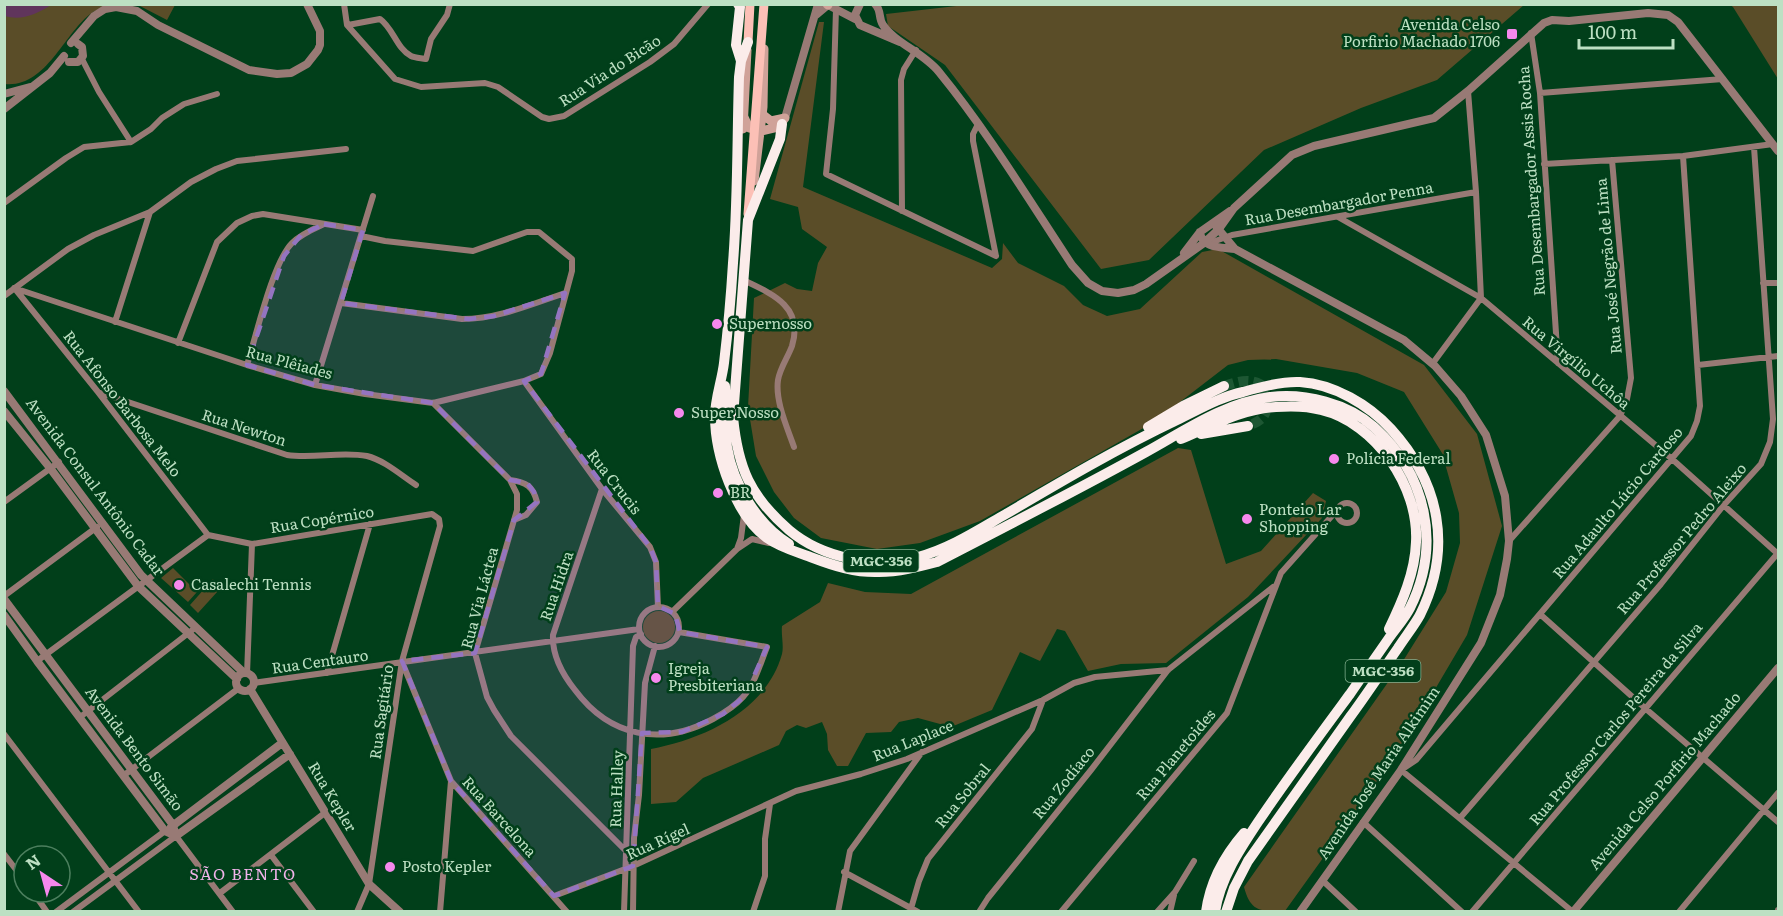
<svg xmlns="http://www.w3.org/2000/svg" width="1783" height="916" viewBox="0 0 1783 916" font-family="Literata,serif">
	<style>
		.green { fill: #5a4d28 }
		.water { fill: #60355c }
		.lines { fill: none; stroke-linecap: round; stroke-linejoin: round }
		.motorway-tunnel { stroke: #1d5733; stroke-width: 10; stroke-dasharray: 10 5; stroke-linecap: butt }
		.minor { stroke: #987a75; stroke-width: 6 }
		.tertiary { stroke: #987a75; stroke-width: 8 }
		.secondary { stroke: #d0a299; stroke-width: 9 }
		.primary { stroke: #fcc0b6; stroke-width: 9 }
		.motorway { stroke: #fbecea; stroke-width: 10 }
		.marked { fill: #9574c1; fill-opacity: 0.2; stroke: #9574c1; stroke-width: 4.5; stroke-dasharray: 12 8; stroke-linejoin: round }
		.poi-dot { fill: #f688ed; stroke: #013f1a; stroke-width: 2 }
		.labels { text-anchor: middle; stroke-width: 5; stroke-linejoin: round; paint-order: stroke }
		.shield { fill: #013f1a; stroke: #85b090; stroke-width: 1.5 }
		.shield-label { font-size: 14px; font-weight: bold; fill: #bde0c3 }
		.poi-label { font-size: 15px; fill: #bde0c3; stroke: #013f1a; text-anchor: start }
		.street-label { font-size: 15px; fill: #bde0c3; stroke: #013f1a }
		.neighbourhood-label { font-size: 16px; letter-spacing: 1.5px; fill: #f1b3ea; stroke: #013f1a }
	</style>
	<rect width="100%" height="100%" fill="#013f1a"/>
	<path class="green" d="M974 4 1524 5 1437 80 1361 108 1264 150 1149 260 1101 269 945 65 888 26 886 14Z
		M4 5H110C103 7 95 10 89 15 63 36 45 88 5 84Z
		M138 5H175L167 20Z
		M1730 5H1778V79L1733 7Z
		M819 22H824L803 187 992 268 1002 259 1003 243 1018 263 1064 286 1083 305 1107 316 1140 309 1202 252 1218 249 1424 365 1477 434 1502 526 1467 635 1394 759 1285 911C1261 911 1251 913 1244 887L1403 661 1446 592 1460 543 1459 513 1442 453 1404 392 1357 373 1276 359 1248 360 1228 365 1154 422 980 521 920 543 877 549 821 538 794 518 774 492 756 456 748 407 754 298 785 283 797 289 812 291 818 263 827 247 802 229 798 207 770 199Z
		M1178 448 1191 450 1226 564 1261 551 1313 493 1326 501 1322 518 1248 597 1166 663 1121 664 1088 671 1065 631 1057 629 1040 661 1020 652 992 710 951 727 918 718 899 722 891 732 866 733 848 766H837L828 750 827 734 822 722 806 728 797 725 786 731 779 745 703 778 676 802 651 804V749C704 739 766 711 782 654 784 646 781 635 782 626L820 602 828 583 865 592 911 594Z
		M173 568 197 592 188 602 161 578Z
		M213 579 218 591 198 613 190 605Z
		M643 627a16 16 0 1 1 32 0a16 16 0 1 1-32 0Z"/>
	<path class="water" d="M4 5 5 4 51 5C37 14 21 21 5 16Z"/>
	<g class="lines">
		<path class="motorway-tunnel" d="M1224 386C1237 382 1247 378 1260 384 1268 404 1273 417 1248 426"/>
		<path class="minor" d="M344 4 347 25 395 79 421 87 485 83 498 87 542 117 549 119 564 116 650 62 674 44 708 4
			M836 9 833 109 826 174 996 256
			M348 25 380 19C393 28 397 49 411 56 415 58 422 58 426 59L431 39 447 15 450 4
			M1531 33 1540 93 1558 363
			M82 59 99 92 131 142
			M1540 93 1723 79
			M978 124 973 134V141L996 256
			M1544 164 1683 156 1773 144
			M4 203 66 158 84 147 131 142 151 129 162 118 184 104 217 94
			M902 211 901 80 904 69 916 50
			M1338 217 1481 298 1672 459 1778 554
			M1207 244 1232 235 1476 192
			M743 280C773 294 804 307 792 346 788 357 780 368 778 380 775 401 787 427 794 447
			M1763 283H1778
			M14 288 247 365 315 385 365 394 433 403 524 381 541 374 550 353 572 271V259L539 232H527L473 251 385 241 361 236
			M16 290 98 392 208 535
			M4 296 68 249 94 235 150 212 191 182 216 169 237 161 346 149
			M341 303 462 319C498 319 532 304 565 293
			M115 322 150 212
			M178 343 217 242 237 223 252 216 263 214 363 230
			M1433 363 1481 298 1476 192 1468 91
			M247 365C256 336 273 262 292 243 301 234 313 229 324 224
			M1698 365 1778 356
			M524 381 602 489 650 547 656 562 658 607
			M315 385 373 196
			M98 392 287 455C314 459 340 451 367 456 384 460 402 476 416 485
			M433 403 510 480 517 494V510L475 653 487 697 494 710 511 736 626 851
			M510 480C526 482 533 486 537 502L526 515 514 520
			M602 489 553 635C552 655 563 675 575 690 610 737 661 747 713 719 724 713 735 706 743 697 755 684 760 664 767 647L679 632
			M4 502 59 462
			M1337 513a10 10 0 1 1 20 0a10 10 0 1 1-20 0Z
			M208 535 252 544 432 514 439 519 440 526 402 661 369 884 357 912
			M1509 541 1620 416 1627 399 1631 378 1612 160
			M737 549 741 538 744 515
			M4 596 97 527
			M639 627a20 20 0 1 1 40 0a20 20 0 1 1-40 0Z
			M672 612 737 549 752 539 769 543
			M1541 615 1646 709 1778 822
			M37 661 208 535
			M402 662 451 781 567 912
			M327 673 370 524
			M247 674 252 544
			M253 683 639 629
			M79 718 195 628
			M4 734 139 912
			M123 776 239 688
			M1460 818 1661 584 1723 506 1761 464 1770 442 1773 419 1754 147
			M1363 822 1462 912
			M4 854 24 880
			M271 855 314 912
			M844 872 918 912
			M1322 880 1356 912
			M33 892 47 912
			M220 893 326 812
			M554 896 633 866 796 791 861 774 907 759 1043 700 1074 683 1095 677 1168 670
			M56 912 165 831
			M73 912 176 836 233 912
			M440 912 451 781
			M624 912 633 646 636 637 641 634
			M633 912 634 838 639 795 645 683 655 646
			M753 912 765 876V839L770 804
			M838 912 850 851 922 752
			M910 912 919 881 928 859 1032 729 1043 700
			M979 912 988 898 1091 770 1168 670 1273 587
			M1061 912 1227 713 1281 573 1338 509
			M1157 912 1175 892 1194 861
			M1170 912 1174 895
			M1472 912 1778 553
			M1573 912 1401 770 1416 760 1691 436 1697 421 1700 406 1683 156
			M1679 912 1778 793
			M1778 912V910"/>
		<path class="tertiary" d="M860 4 855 15 860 25 900 42
			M875 4C882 11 878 18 883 25 895 43 924 53 939 72 988 132 1029 200 1072 265L1088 283 1102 291 1118 293 1134 290 1146 284 1204 243 1219 229 1234 208 1292 155 1314 146 1434 118 1468 91 1544 23 1552 20 1569 21 1648 13 1668 15 1678 22 1778 151
			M816 15 828 5 855 19
			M71 43 94 16 105 9 116 7 137 11 158 25 249 70 277 74 291 73 307 64 318 50 320 45V31L307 4
			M69 62H78L83 56 82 47 78 44
			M4 94 30 87
			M4 109 50 73 64 56
			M785 118 818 4
			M1215 225 1235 249
			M1200 232C1202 249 1222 247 1235 249L1385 330 1404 340 1435 366 1461 396 1486 435 1505 496 1509 541 1507 559 1500 595 1481 643 1401 770 1300 912
			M1184 253 1200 232 1230 211
			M4 391 141 575 244 673
			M4 411 50 468 138 586 237 679
			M4 599 173 825 176 836
			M4 615 37 661 165 831 176 836
			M236 682a9 9 0 1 1 18 0a9 9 0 1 1-18 0Z
			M250 689 369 884 400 912
			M171 827 282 743
			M176 836 290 754
			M1573 912 1778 668"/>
		<path class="secondary" d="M827 4 828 5
			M762 114 771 121 785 118
			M744 117 749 128 761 131 778 127 785 118
			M743 129 747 50
			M754 181 763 107 764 49"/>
		<path class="primary" d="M748 42 750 4
			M748 214 764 4"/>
		<path class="motorway" d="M738 4 740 7 736 45 741 61
			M748 42 741 61 739 77C737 139 738 201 733 263 731 296 728 330 724 363 722 380 715 399 715 416 715 455 735 515 767 538 781 548 797 552 813 558 834 566 856 573 879 572 899 572 918 567 937 562 1007 526 1077 490 1146 452 1186 430 1224 403 1270 397 1306 393 1347 403 1374 427 1426 474 1442 544 1410 608 1405 618 1396 628 1389 638 1376 657 1363 675 1350 694 1319 736 1287 779 1258 822 1240 849 1220 879 1215 912
			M782 124 780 139 748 220 733 417C738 468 750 496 789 530 822 558 876 569 918 557 949 549 978 530 1006 514 1062 481 1118 448 1177 420 1198 410 1220 397 1243 392 1260 387 1282 381 1300 382 1334 384 1369 405 1391 429 1440 483 1453 548 1420 615 1414 626 1405 637 1398 648 1382 671 1367 694 1350 717 1316 765 1282 813 1248 861L1234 888 1226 912
			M725 386C725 406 724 427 727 447 733 484 757 524 789 544
			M1148 427 1183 406 1224 386
			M1201 434 1248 426
			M1181 439C1212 426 1241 409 1276 407 1290 406 1307 406 1321 410 1376 423 1419 487 1416 542 1415 573 1402 602 1389 629
			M1206 912C1210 881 1224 856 1244 833"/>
	</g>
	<path class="marked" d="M324 224 363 230 341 303 469 319 494 316 565 293 541 374 524 381 650 547 656 562 658 606 675 614 680 632 767 647 745 696 723 714 682 732 642 733 633 866 554 896 451 781 402 661 475 653 514 520 537 502 534 492 527 483 510 480 433 403 315 385 247 365 284 256 301 235Z"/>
	<g class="poi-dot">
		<rect x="1506" y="28" width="12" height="12" rx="3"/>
		<circle cx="717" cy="324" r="6"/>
		<circle cx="679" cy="413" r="6"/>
		<circle cx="1334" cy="459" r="6"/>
		<circle cx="718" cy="493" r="6"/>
		<circle cx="1247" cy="519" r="6"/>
		<circle cx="179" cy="585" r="6"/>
		<circle cx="656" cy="678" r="6"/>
		<circle cx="390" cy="867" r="6"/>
	</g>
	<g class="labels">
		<g class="shield">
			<rect x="843.5" y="550" width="75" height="22" rx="4.5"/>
			<rect x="1345.5" y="660" width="75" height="22" rx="4.5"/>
		</g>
		<g class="shield-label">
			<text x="881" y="566">MGC-356</text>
			<text x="1383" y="676">MGC-356</text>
		</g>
		<g class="poi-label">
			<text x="1500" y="30" text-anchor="end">Avenida Celso<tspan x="1500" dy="17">Porfirio Machado 1706</tspan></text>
			<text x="729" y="329">Supernosso</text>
			<text x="691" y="418">Super Nosso</text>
			<text x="1346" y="464">Polícia Federal</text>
			<text x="730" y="498">BR</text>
			<text x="1259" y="515">Ponteio Lar<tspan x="1259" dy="17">Shopping</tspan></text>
			<text x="191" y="590">Casalechi Tennis</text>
			<text x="668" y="674">Igreja<tspan x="668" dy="17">Presbiteriana</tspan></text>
			<text x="402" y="872">Posto Kepler</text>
		</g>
		<g class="street-label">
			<text transform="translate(610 71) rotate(-33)" y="5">Rua Via do Bicão</text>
			<text transform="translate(1532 181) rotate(-94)" y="5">Rua Desembargador Assis Rocha</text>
			<text transform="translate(1339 204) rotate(-10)" y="5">Rua Desembargador Penna</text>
			<text transform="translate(1609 266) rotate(-95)" y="5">Rua José Negrão de Lima</text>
			<text transform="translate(289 363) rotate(15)" y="5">Rua Plêiades</text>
			<text transform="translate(1576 363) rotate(40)" y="5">Rua Virgílio Uchôa</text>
			<text transform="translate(122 404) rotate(52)" y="5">Rua Afonso Barbosa Melo</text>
			<text transform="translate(244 428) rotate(18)" y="5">Rua Newton</text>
			<text transform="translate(614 482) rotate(52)" y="5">Rua Crucis</text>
			<text transform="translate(95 487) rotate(53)" y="5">Avenida Consul Antônio Cadar</text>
			<text transform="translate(1618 503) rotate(-50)" y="5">Rua Adaulto Lúcio Cardoso</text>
			<text transform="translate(322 520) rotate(-9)" y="5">Rua Copérnico</text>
			<text transform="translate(1682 539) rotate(-50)" y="5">Rua Professor Pedro Aleixo</text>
			<text transform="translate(557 586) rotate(-71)" y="5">Rua Hidra</text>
			<text transform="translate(480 598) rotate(-75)" y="5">Rua Via Láctea</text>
			<text transform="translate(320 662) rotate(-8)" y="5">Rua Centauro</text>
			<text transform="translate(382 712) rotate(-82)" y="5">Rua Sagitário</text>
			<text transform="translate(1616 724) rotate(-50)" y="5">Rua Professor Carlos Pereira da Silva</text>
			<text transform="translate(913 741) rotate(-22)" y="5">Rua Laplace</text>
			<text transform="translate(134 749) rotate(53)" y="5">Avenida Bento Simão</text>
			<text transform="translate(1176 755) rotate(-50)" y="5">Rua Planetoides</text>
			<text transform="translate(1379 773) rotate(-56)" y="5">Avenida José Maria Alkimim</text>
			<text transform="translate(1665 781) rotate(-50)" y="5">Avenida Celso Porfirio Machado</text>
			<text transform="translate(1064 783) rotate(-51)" y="5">Rua Zodíaco</text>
			<text transform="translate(617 789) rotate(-88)" y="5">Rua Halley</text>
			<text transform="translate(963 796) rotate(-51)" y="5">Rua Sobral</text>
			<text transform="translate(332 797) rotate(59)" y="5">Rua Kepler</text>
			<text transform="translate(499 817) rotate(48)" y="5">Rua Barcelona</text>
			<text transform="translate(658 842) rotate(-24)" y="5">Rua Rígel</text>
		</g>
		<g class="neighbourhood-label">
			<text x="243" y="880">SÃO BENTO</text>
		</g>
	</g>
	<rect width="1783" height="916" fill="none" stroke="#bde0c3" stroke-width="12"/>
	<g transform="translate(42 874) rotate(324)"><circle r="28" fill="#013f1a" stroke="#4c7f5e" stroke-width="1.5"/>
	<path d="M0-4.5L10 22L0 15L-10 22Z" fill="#f688ed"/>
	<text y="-9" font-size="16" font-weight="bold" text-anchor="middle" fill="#bde0c3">N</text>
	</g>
	<path d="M1579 39v9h94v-9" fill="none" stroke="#bde0c3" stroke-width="3"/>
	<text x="1588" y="39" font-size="18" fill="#bde0c3" stroke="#013f1a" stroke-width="4.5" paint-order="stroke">100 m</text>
</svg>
